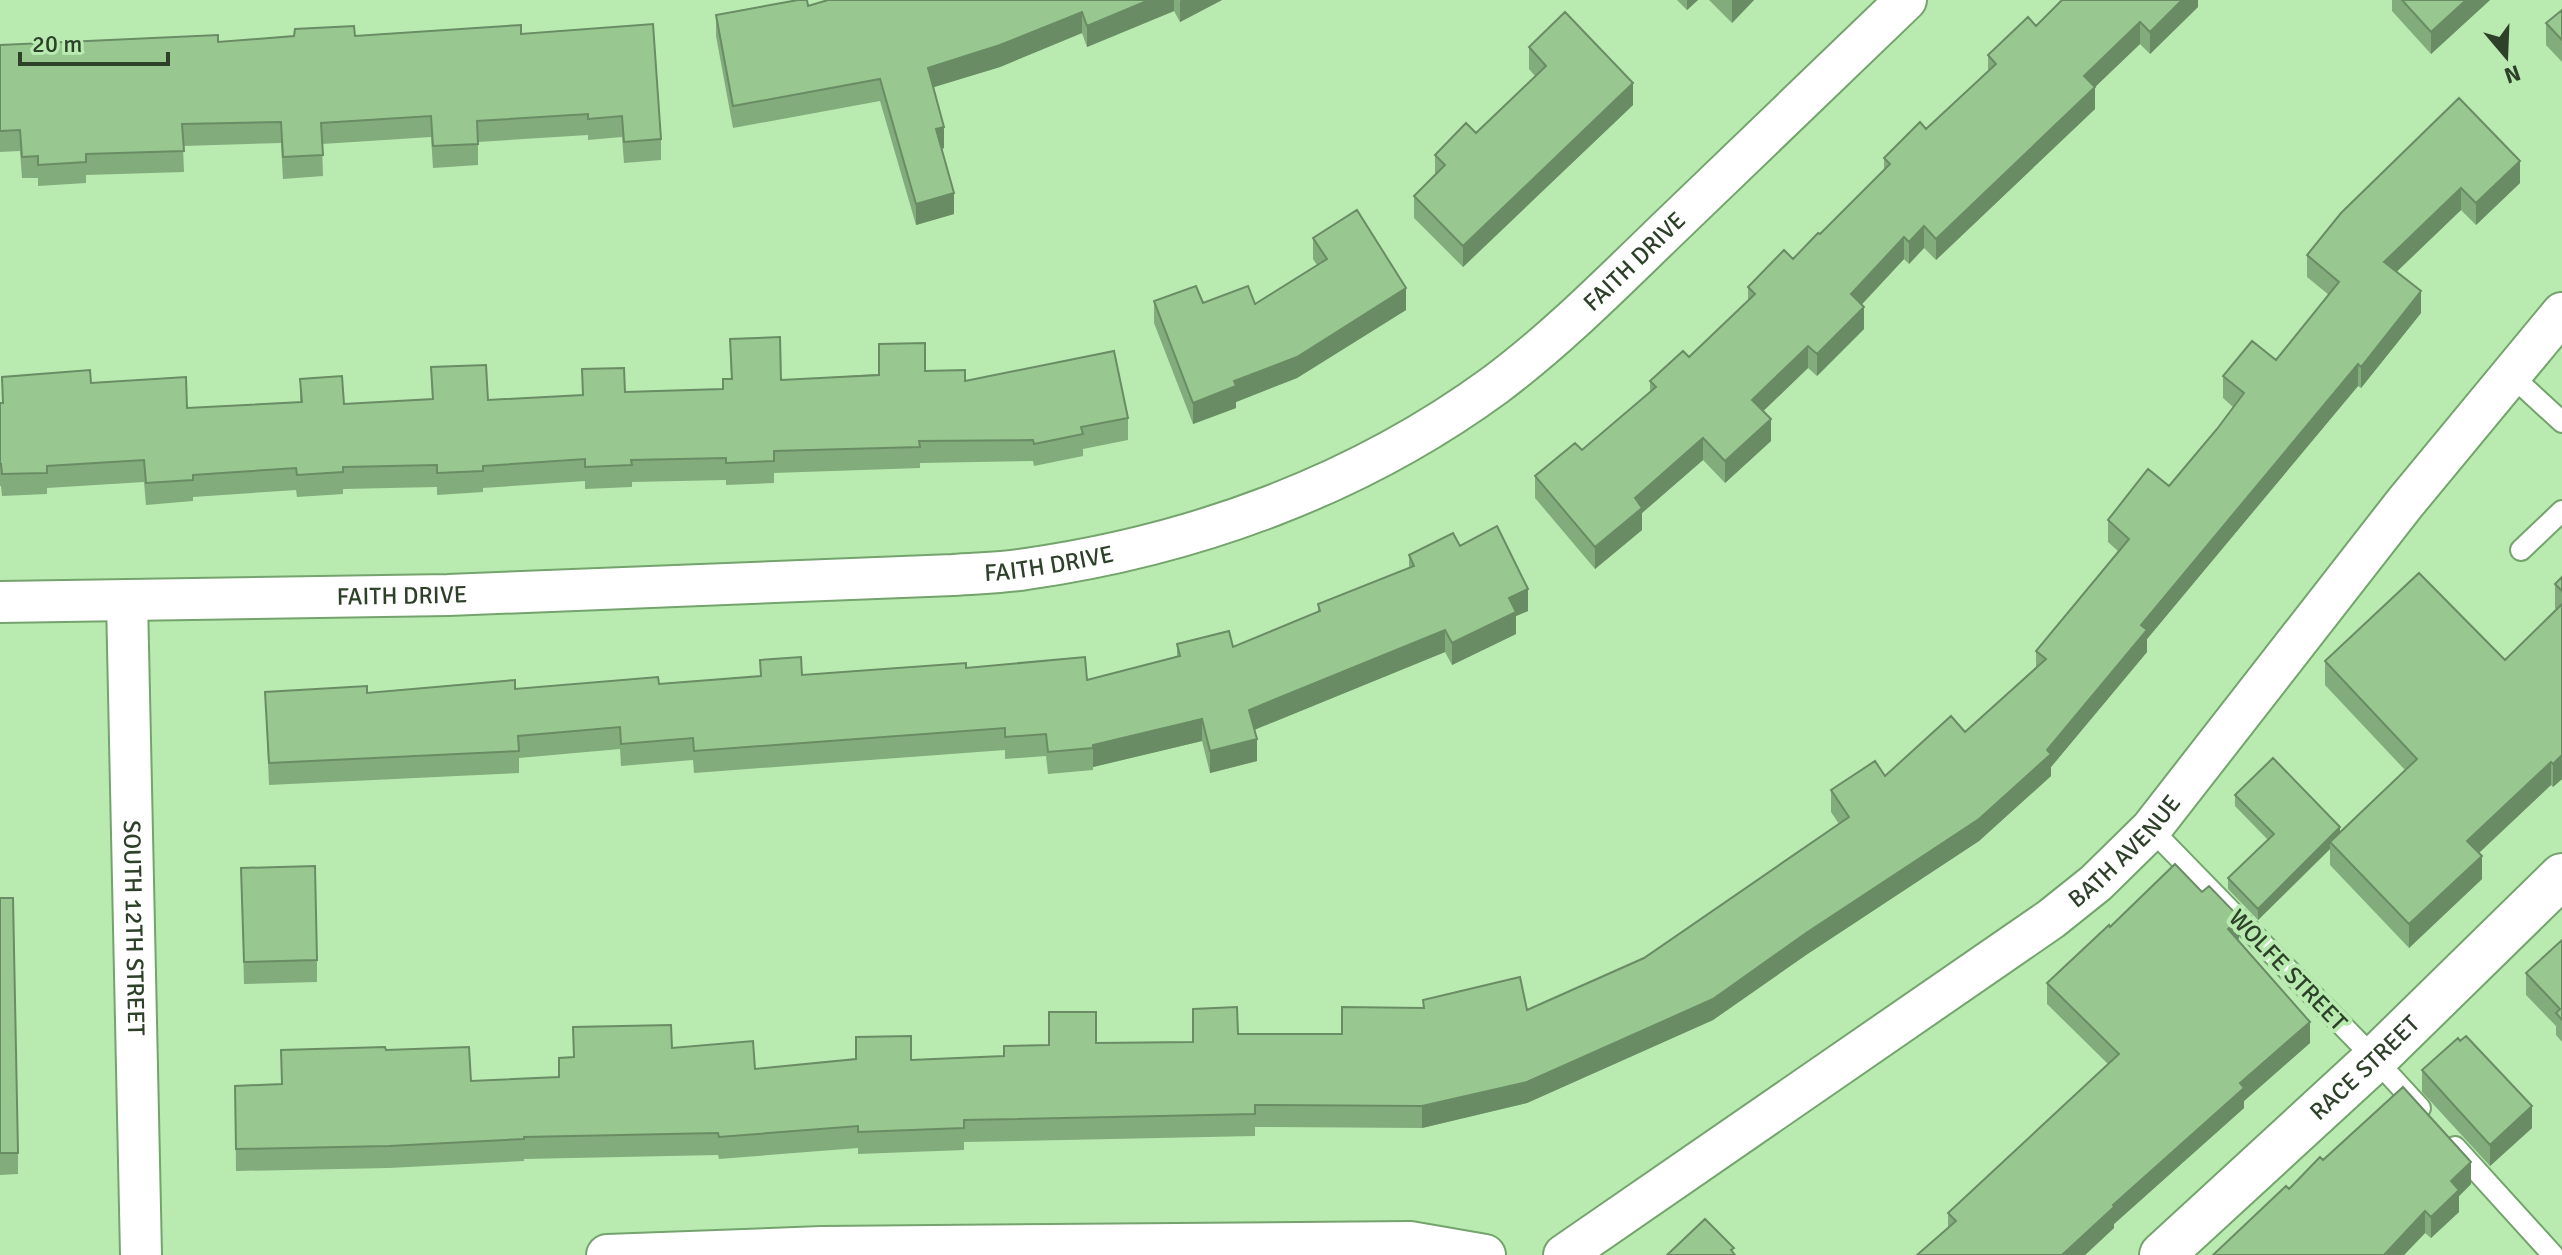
<svg xmlns="http://www.w3.org/2000/svg" width="2562" height="1255" viewBox="0 0 2562 1255" font-family="Signika,sans-serif">
	<style>
		.lines { fill: none; stroke-linecap: round; stroke-linejoin: round }
		.lane-casing { stroke: #74a36d; stroke-width: 24 }
		.street-casing { stroke: #74a36d; stroke-width: 44 }
		.secondary-casing { stroke: #74a36d; stroke-width: 48 }
		.lane { stroke: #fff; stroke-width: 20 }
		.street { stroke: #fff; stroke-width: 40 }
		.secondary { stroke: #fff; stroke-width: 44 }
		.wall { fill: #83ac7c }
		.shaded-wall { fill: #6a8c65 }
		.building { fill: #98c890; stroke: #6a8c65; stroke-width: 2 }
		.labels { text-anchor: middle; stroke-width: 8; stroke-linejoin: round; paint-order: stroke }
		.street-label { font-size: 24px; fill: #2d4129; stroke: #b9ebb1 }
	</style>
	<rect width="100%" height="100%" fill="#b9ebb1"/>
	<g class="lines">
		<defs>
			<path id="lane" d="M2511 375 2562 422
				M2521 550 2562 511
				M2151 829 2375 1059 2420 1108
				M2455 1147 2553 1255"/>
			<g id="street">
				<path id="s1" d="M127 600 141 1255"/>
				<path id="s2" d="M0 602 448 595 953 575C977 573 1002 573 1026 569 1194 545 1357 486 1495 385 1558 338 1614 281 1670 227 1749 151 1828 76 1906 0"/>
				<path d="M607 1255 822 1247 1410 1242 1485 1255"/>
				<path id="s3" d="M1564 1255 2051 919 2096 883 2151 829 2405 503 2562 313"/>
			</g>
			<g id="secondary">
				<path id="s4" d="M2162 1255 2375 1059 2562 876"/>
			</g>
		</defs>
		<use href="#lane" class="lane-casing"/>
		<use href="#street" class="street-casing"/>
		<use href="#secondary" class="secondary-casing"/>
		<use href="#lane" class="lane"/>
		<use href="#street" class="street"/>
		<use href="#secondary" class="secondary"/>
	</g>
	<path class="wall" d="M828 0H1222L1180 22 1174 11 1087 47 1082 33 1000 67 933 87 944 148 942 149 954 214 916 225 880 101 733 128 716 36V15L808 6Z
		M1677 0H1698L1687 10Z
		M1709 0H1754L1732 23Z
		M2198 0V7L2150 54 2140 44 2095 87V109L1936 260 1924 248 1909 264 1904 259 1862 304 1864 329 1817 376 1808 368 1763 411 1771 441 1725 483 1703 460 1642 513V530L1595 569 1535 498V476L1582 450 1650 392V381L1689 357 1748 302V287L1793 259 1820 234 1884 170V158L1926 129 1988 72V55L2036 26Z
		M2392 0H2490L2431 54 2392 11Z
		M2562 10V62L2546 45V23Z
		M521 34 661 139V160L624 163 622 137 588 140V135L478 142V165L433 168 431 137 322 144 323 176 283 179 281 143 183 146 184 172 86 175V183L38 186V178H22L20 151 0 152V45L218 42 355 36Z
		M1529 47 1633 105 1463 267 1414 218V196L1435 175V155L1476 133 1535 76 1529 69Z
		M2459 98 2520 183 2476 225 2461 210 2396 272 2421 313 2361 388 2358 386 2147 639V652L2051 767V776L1979 841 1806 955 1713 1020 1527 1103 1422 1128 1255 1127V1136L964 1142V1150L858 1154V1148L719 1159 718 1155 524 1159V1161L389 1168 236 1171 235 1086 281 1084 386 1050 471 1081 559 1077 672 1048 755 1069 856 1059V1037L911 1060 1004 1056 1049 1045 1096 1043 1193 1042 1238 1034H1342L1423 1008V1000L1527 1010 1644 958 1839 824 1831 812V790L1885 776 1965 732 2036 667V651L2119 552 2108 542V520L2169 486 2217 429 2233 407 2223 398V376L2276 360 2329 295 2307 277V255Z
		M1313 238 1406 310 1297 378 1236 402V408L1193 424 1154 323V301L1255 304 1317 265 1313 259Z
		M730 339 781 380 925 371 1128 418V440L1083 449V456L1034 466 1033 461 920 463V468L774 473V483L726 485V480L632 482V487L585 489V481L483 488V492L437 495V487L343 489V494L297 497 296 490 193 497V501L146 505 144 482 47 488V494L2 496 1 486H0V403H2V377L91 383 187 408 300 402V379L344 404 432 400 431 367 488 400 582 395V369L625 392 723 389 731 379Z
		M1460 546 1528 611 1516 616V634L1452 665 1445 652 1254 730 1257 761 1210 773 1202 741 1093 767V770L1048 774 1046 756 1005 759V750L694 773 693 760 621 766 620 749 519 758V773L269 785 265 692 367 693 659 684 760 676V660L802 675 966 668 1087 680 1177 656V644L1233 647 1318 612V604L1409 568V555Z
		M2562 577V779L2553 787 2551 785 2479 853 2482 879 2409 948 2330 865V849L2258 920 2228 889V878L2268 840 2235 806V795L2340 831 2405 770 2325 685V661L2505 660 2557 610 2555 608V584Z
		M241 868 317 960V982L244 984Z
		M0 898 18 1153V1174L0 1175Z
		M2110 927 2239 938 2238 940 2310 1043 2244 1101V1108L2114 1224V1228L2085 1255H1917L1948 1228V1213L2108 1064 2047 1004V983Z
		M2562 940V1042L2556 1035V1026L2526 995V973Z
		M2422 1070 2532 1128 2490 1166 2422 1092Z
		M2323 1160 2471 1184 2459 1196V1212L2431 1238 2425 1233 2404 1255H2213Z"/>
	<path class="shaded-wall" d="M1149 0H1174V11L1087 47V26Z
		M1181 0H1222L1180 22V1Z
		M1687 0H1698L1687 10Z
		M1732 0H1754L1732 23Z
		M2182 0H2198V7L2150 54V32Z
		M2466 0H2490L2431 54V32Z
		M1082 12V33L1000 67 928 89V68Z
		M2140 22V44L2095 87V109L1936 260V239L2084 76Z
		M1633 83V105L1463 267V246Z
		M944 127V148L936 151V129Z
		M2520 161V183L2476 225V203Z
		M2461 188V210L2384 284V262Z
		M954 193V214L916 225V204Z
		M1924 226V248L1909 264V242Z
		M1904 237V259L1851 316V294Z
		M1406 288V310L1297 378 1236 402V408L1193 424V403Z
		M2421 291V313L2361 388V367Z
		M1864 307V329L1817 376V354Z
		M1808 346V368L1752 422V400Z
		M2358 364V386L2147 639V652L2051 767V776L1979 841 1806 955 1713 1020 1527 1103 1422 1128V1106L2047 750 2141 625Z
		M1771 419V441L1725 483V461Z
		M1703 438V460L1642 513V530L1595 569V547L1635 498Z
		M1528 589V611L1516 616V634L1452 665V643L1509 598Z
		M1445 630V652L1249 732V710Z
		M1202 719V741L1093 767V745Z
		M1257 739V761L1210 773V751Z
		M2562 755V779L2553 787V764Z
		M2551 762V785L2467 864V841Z
		M2340 827V838L2330 842V849L2258 920V909Z
		M2482 856V879L2409 948V924Z
		M2239 917V938L2228 950V929Z
		M2310 1022V1043L2244 1101V1108L2114 1224V1228L2085 1255H2062L2113 1205 2240 1083Z
		M2532 1106V1128L2490 1166V1145Z
		M2471 1162V1184L2459 1196V1212L2431 1238V1217L2451 1181Z
		M2425 1211V1233L2404 1255H2384Z"/>
	<path class="building" d="M798 0H807L808 6 828 0H1149L1087 26 1082 12 1000 45 928 68 944 127 936 129 954 193 916 204 880 79 733 106 716 15Z
		M2062 0H2182L2150 32 2140 22 2084 76 2095 87 1936 239 1924 226 1909 242 1904 237 1851 294 1864 307 1817 354 1808 346 1752 400 1771 419 1725 461 1703 438 1635 498 1642 508 1595 547 1535 476 1575 443 1582 450 1656 387 1650 381 1683 351 1689 357 1755 294 1748 287 1784 250 1793 259 1818 233 1820 234 1890 164 1884 158 1920 122 1926 129 1996 64 1988 55 2028 17 2036 26Z
		M2402 0H2466L2431 32Z
		M2562 10V40L2546 23Z
		M1565 12 1633 83 1463 246 1414 196 1445 165 1435 155 1466 123 1476 133 1546 66 1529 47Z
		M653 24 661 139 624 142 622 116 588 119V114L477 121 478 144 433 146 431 116 321 123 323 155 283 157 281 122 182 124 184 151 86 154V162L38 165V156L22 157 20 130 0 131V45L218 35V42L294 36 295 29 354 26 355 36 521 25V34Z
		M2459 98 2520 161 2476 203 2461 188 2384 262 2421 291 2361 367 2358 364 2141 625 2147 630 2047 750 2051 754 1979 819 1806 933 1713 999 1527 1082 1422 1106 1255 1105V1114L964 1120V1128L858 1132V1126L719 1137 718 1133 524 1137V1139L389 1146 236 1149 235 1086 282 1084 281 1050 385 1047 386 1050 469 1047 471 1081 559 1077V1058L574 1057 573 1027 671 1025 672 1048 753 1041 755 1069 856 1059V1037L911 1036V1060L1004 1056V1046L1049 1045V1012H1096V1043L1193 1042V1009L1237 1007 1238 1034H1342V1007L1424 1008 1423 1000 1520 977 1527 1010 1644 958 1849 817 1831 790 1875 761 1885 776 1951 716 1965 732 2046 659 2036 651 2129 539 2108 520 2148 469 2169 486 2217 429 2244 393 2223 376 2252 341 2276 360 2339 282 2307 255 2341 213Z
		M1357 210 1406 288 1297 357 1234 381 1236 386 1193 403 1154 301 1196 286 1203 303 1248 286 1255 304 1327 259 1313 238Z
		M780 337 781 380 879 375V344L925 343V371L965 370V381L1114 351 1128 418 1081 427 1083 434 1034 444 1033 440 919 441 920 447 774 451V461L726 463V458L631 460 632 465 585 467V459L483 466V471L437 473V465L343 467V472L297 475 296 468 193 475V480L146 483 144 460 47 466V473L2 474 1 464H0V403H3L2 377 90 370 91 383 186 377 187 408 302 402 300 379 342 376 344 404 433 399 431 367 486 365 488 400 583 395 582 369 624 368 625 392 723 389V379H732L730 339Z
		M1497 526 1528 589 1509 598 1516 612 1452 643 1445 630 1249 710 1257 739 1210 751 1202 719 1093 745V748L1048 752 1046 734 1005 737V728L694 751 693 738 621 744 620 727 518 736 519 751 269 763 265 692 367 686V693L515 680V689L658 677 659 684 761 676 760 660 801 657 802 675 966 663V668L1085 657 1087 680 1180 656 1177 644 1229 631 1233 647 1320 611 1318 604 1414 566 1409 555 1453 533 1460 546Z
		M2419 573 2505 660 2562 604V755L2553 764 2551 762 2467 841 2482 856 2409 924 2330 842 2417 759 2325 661Z
		M2562 577V591L2555 584Z
		M2273 758 2340 827 2258 909 2228 878 2274 834 2235 795Z
		M2175 864 2202 892 2209 886 2239 917 2228 929 2310 1022 2240 1083 2244 1088 2113 1205 2114 1207 2062 1255H1917L1956 1221 1948 1213 2119 1054 2047 983 2109 925 2110 927Z
		M315 866 317 960 244 962 241 868Z
		M0 898H13L18 1153H0Z
		M2562 940V1020L2556 1013 2560 1009 2526 973Z
		M2466 1036 2532 1106 2490 1145 2422 1070 2458 1038 2460 1041Z
		M2403 1087 2471 1162 2451 1181 2459 1190 2431 1217 2425 1211 2384 1255H2213L2286 1186 2289 1189 2320 1157 2323 1160Z
		M1705 1219 1734 1248 1731 1250 1735 1255H1667Z"/>
	<g class="labels">
		<g class="street-label">
			<text dy="8" stroke="none"><textPath href="#s2" startOffset="1722">FAITH DRIVE</textPath></text>
			<text dy="8" stroke="none"><textPath href="#s2" startOffset="1050">FAITH DRIVE</textPath></text>
			<text dy="8" stroke="none"><textPath href="#s2" startOffset="402">FAITH DRIVE</textPath></text>
			<text dy="8" stroke="none"><textPath href="#s3" startOffset="692">BATH AVENUE</textPath></text>
			<text dy="8" stroke="none"><textPath href="#s1" startOffset="328">SOUTH 12TH STREET</textPath></text>
			<text transform="translate(2288 970) rotate(46)" y="8">WOLFE STREET</text>
			<text dy="8" stroke="none"><textPath href="#s4" startOffset="276">RACE STREET</textPath></text>
		</g>
	</g>
	<g transform="translate(2506 56) rotate(161)" stroke="#b9ebb1" stroke-width="6" paint-order="stroke">
	<path d="M0-6L14 30L0 20L-14 30Z" fill="#2d4129"/>
	<text y="-12" font-size="22" font-weight="bold" text-anchor="middle" fill="#2d4129">N</text>
	</g>
	<path d="M20 52v12h148v-12" fill="none" stroke="#2d4129" stroke-width="4"/>
	<text x="32" y="52" font-size="24" fill="#2d4129" stroke="#b9ebb1" stroke-width="6" paint-order="stroke">20 m</text>
</svg>
